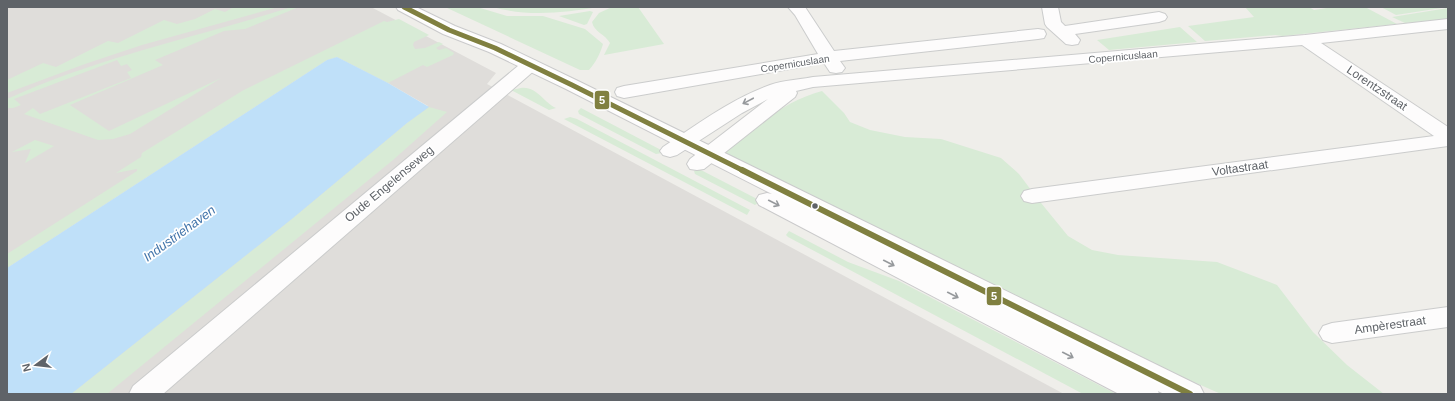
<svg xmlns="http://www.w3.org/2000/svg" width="1455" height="401" viewBox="0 0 1455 401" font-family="Arial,sans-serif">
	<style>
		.industrial { fill: #dfddda }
		.green { fill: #d8ebd6 }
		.water { fill: #bfe0f9 }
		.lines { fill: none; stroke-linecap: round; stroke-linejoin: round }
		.street-casing { stroke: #cbcccc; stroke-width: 2 }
		.secondary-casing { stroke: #cacacb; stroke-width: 2 }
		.street { fill: #fdfcfc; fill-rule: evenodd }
		.secondary { fill: #fdfcfc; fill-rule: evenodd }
		.bus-1-far1-casing { stroke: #fff; stroke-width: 8 }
		.bus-1-casing { stroke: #fff; stroke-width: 10 }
		.bus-1-far1 { stroke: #808040; stroke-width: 5 }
		.bus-1 { stroke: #808040; stroke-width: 6 }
		.oneway { stroke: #96999c }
		.bus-dot { fill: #5f6368; stroke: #fff; stroke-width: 1.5 }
		.labels { text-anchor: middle; stroke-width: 3.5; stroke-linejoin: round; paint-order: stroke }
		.far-street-label { font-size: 10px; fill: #5f6368; stroke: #fff }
		.street-label { font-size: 12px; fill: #5f6368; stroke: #fff }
		.water-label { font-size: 13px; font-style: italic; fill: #4174aa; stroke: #fff }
		.line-badge { stroke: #fff; stroke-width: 1.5 }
		.badge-label { font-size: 11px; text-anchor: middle; font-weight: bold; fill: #fff }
	</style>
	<rect width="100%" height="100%" fill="#efeeea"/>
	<path class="industrial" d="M7 7H371L496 73 487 84 1064 394H68L428 106 388 83 337 57 327 60 7 268Z"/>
	<path class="green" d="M234 7H278L142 45 85 64 7 93V80L43 63 56 67 108 41 118 43 164 20 177 24 195 19 215 9 225 12Z
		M292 7H299L245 29 224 31 155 60 163 65 70 105 109 131 221 78 130 134 113 139 98 140 24 114 33 108 40 114 131 78 127 72 132 70 127 64 121 66 117 60 14 99 21 105 13 108H7V99C98 57 197 37 292 7Z
		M445 7H477L507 16H543L585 29 603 44C600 54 596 62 589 70H580Z
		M493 7H599C564 13 527 17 493 7Z
		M612 7H638L664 44 604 55 610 43C605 34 594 32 592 22L599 13Z
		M1245 7H1309L1314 10 1333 7H1365L1397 24 1283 36 1275 35 1205 41 1188 26 1254 17Z
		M1381 7H1448L1396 15Z
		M1448 8V19L1405 23 1392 17Z
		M590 11 593 12 587 24 584 25 559 16Z
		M399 19 429 35 414 42 413 45 415 49 425 48 439 42 443 44 436 48 439 50 446 48 454 53 453 55 427 67 423 65 388 83 337 57 327 60 7 268V254L137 171V169L116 173 141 157 142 153 242 91 384 21 387 22Z
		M1180 27 1197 42 1109 50 1097 40Z
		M521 88C537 86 544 103 556 108L549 110 511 90Z
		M822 91 844 113 850 122 870 130 905 137 941 139 1001 158 1019 174 1037 198 1068 236 1092 250 1118 255 1217 262 1277 285 1313 332 1347 365 1384 394H1221L1171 372 726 156 724 151C755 127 784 101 822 91Z
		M429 107 447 112 393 160 107 394H71L293 218 407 123Z
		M581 108 663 151 662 153 656 154 579 114 578 111Z
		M570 117 577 119 750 210 747 215 564 119Z
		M35 140 54 146 25 163 31 149 12 152Z
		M699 169 761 201 755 205 695 174 694 171Z
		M789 231 848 262 899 281 1116 394H1083L788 237 786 235Z"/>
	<path class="water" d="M337 57 388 83 429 107 407 123 293 218 71 394H7V268L327 60Z"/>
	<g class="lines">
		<defs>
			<path id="street" d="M788 7H805L834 51 1038 29 1044 30 1046 34 1044 38 1038 39 840 61 845 68 842 72 836 73 830 72 824 63 624 98 617 96 615 92 617 88 624 86 818 54 795 15Z
				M1042 7H1058L1061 22 1065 26 1159 12 1165 14 1167 17 1165 20 1159 22 1075 34 1080 40 1078 44 1072 45 1066 44 1047 27 1045 24Z
				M1448 19V29L1321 43 1448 127V146L1032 203 1024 201 1021 196 1024 191 1032 189 1434 136 1302 45 813 87 796 91 797 93 795 97 704 169 697 170 690 169 687 164 690 159 768 99 742 113 677 155 670 157 663 155 660 151 663 147C698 124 731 99 770 85 784 80 799 80 813 77L1305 35Z
				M530 60 536 61 539 65 536 69 163 394H129L133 386 524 61Z
				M1448 307V327L1332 343 1323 340 1319 333 1323 326 1332 323Z"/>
			<path id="secondary" d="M396 7H416L455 26 501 44 578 81 1200 386 1204 394H1164L1158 391 1159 394H1119L759 205 756 200 759 195 767 193 772 194 566 89 489 52 443 34 398 10Z"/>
		</defs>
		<use href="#street" class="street-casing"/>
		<use href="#secondary" class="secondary-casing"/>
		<use href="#street" class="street"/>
		<use href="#secondary" class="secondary"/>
		<defs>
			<path id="bus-1-far1" d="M404 7 449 30 495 48 572 85 744 171"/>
			<path id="bus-1" d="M742 170 1190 394"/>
		</defs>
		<use href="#bus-1-far1" class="bus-1-far1-casing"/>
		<use href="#bus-1" class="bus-1-casing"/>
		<use href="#bus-1-far1" class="bus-1-far1"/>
		<use href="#bus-1" class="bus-1"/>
	</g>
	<defs><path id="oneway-shaft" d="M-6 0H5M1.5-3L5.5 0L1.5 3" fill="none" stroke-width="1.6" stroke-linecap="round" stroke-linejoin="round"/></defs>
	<g class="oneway">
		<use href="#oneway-shaft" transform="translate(748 101) rotate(152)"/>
		<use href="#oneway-shaft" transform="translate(774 203) rotate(27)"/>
		<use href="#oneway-shaft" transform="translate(889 263) rotate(27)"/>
		<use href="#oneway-shaft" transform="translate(953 295) rotate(27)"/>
		<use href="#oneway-shaft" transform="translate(1068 355) rotate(27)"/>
	</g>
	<circle class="bus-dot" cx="815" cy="206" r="3.5"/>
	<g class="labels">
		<g class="far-street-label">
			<text transform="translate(1123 56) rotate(-5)" y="4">Copernicuslaan</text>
			<text transform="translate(795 63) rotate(-9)" y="4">Copernicuslaan</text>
		</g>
		<g class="street-label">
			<text transform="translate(1377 88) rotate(34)" y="4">Lorentzstraat</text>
			<text transform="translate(1240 168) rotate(-8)" y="4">Voltastraat</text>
			<text transform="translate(389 184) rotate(-40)" y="4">Oude Engelenseweg</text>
			<text transform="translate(1390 325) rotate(-8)" y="4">Ampèrestraat</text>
		</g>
		<g class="water-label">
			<text transform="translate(179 233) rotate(-36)" y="5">Industriehaven</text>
		</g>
	</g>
	<g class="line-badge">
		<rect x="594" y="90" width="16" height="20" rx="4" fill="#808040"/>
		<rect x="986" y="286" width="16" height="20" rx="4" fill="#808040"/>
	</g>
	<g class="badge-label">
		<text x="602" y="104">5</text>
		<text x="994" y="300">5</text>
	</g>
	<rect width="1455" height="401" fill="none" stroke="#5f6368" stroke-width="16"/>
	<g transform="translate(36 365) rotate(255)" stroke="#ffffff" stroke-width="3" paint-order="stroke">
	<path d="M0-3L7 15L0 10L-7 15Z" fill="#5f6368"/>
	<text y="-6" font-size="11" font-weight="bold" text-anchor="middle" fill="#5f6368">N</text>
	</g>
</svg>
